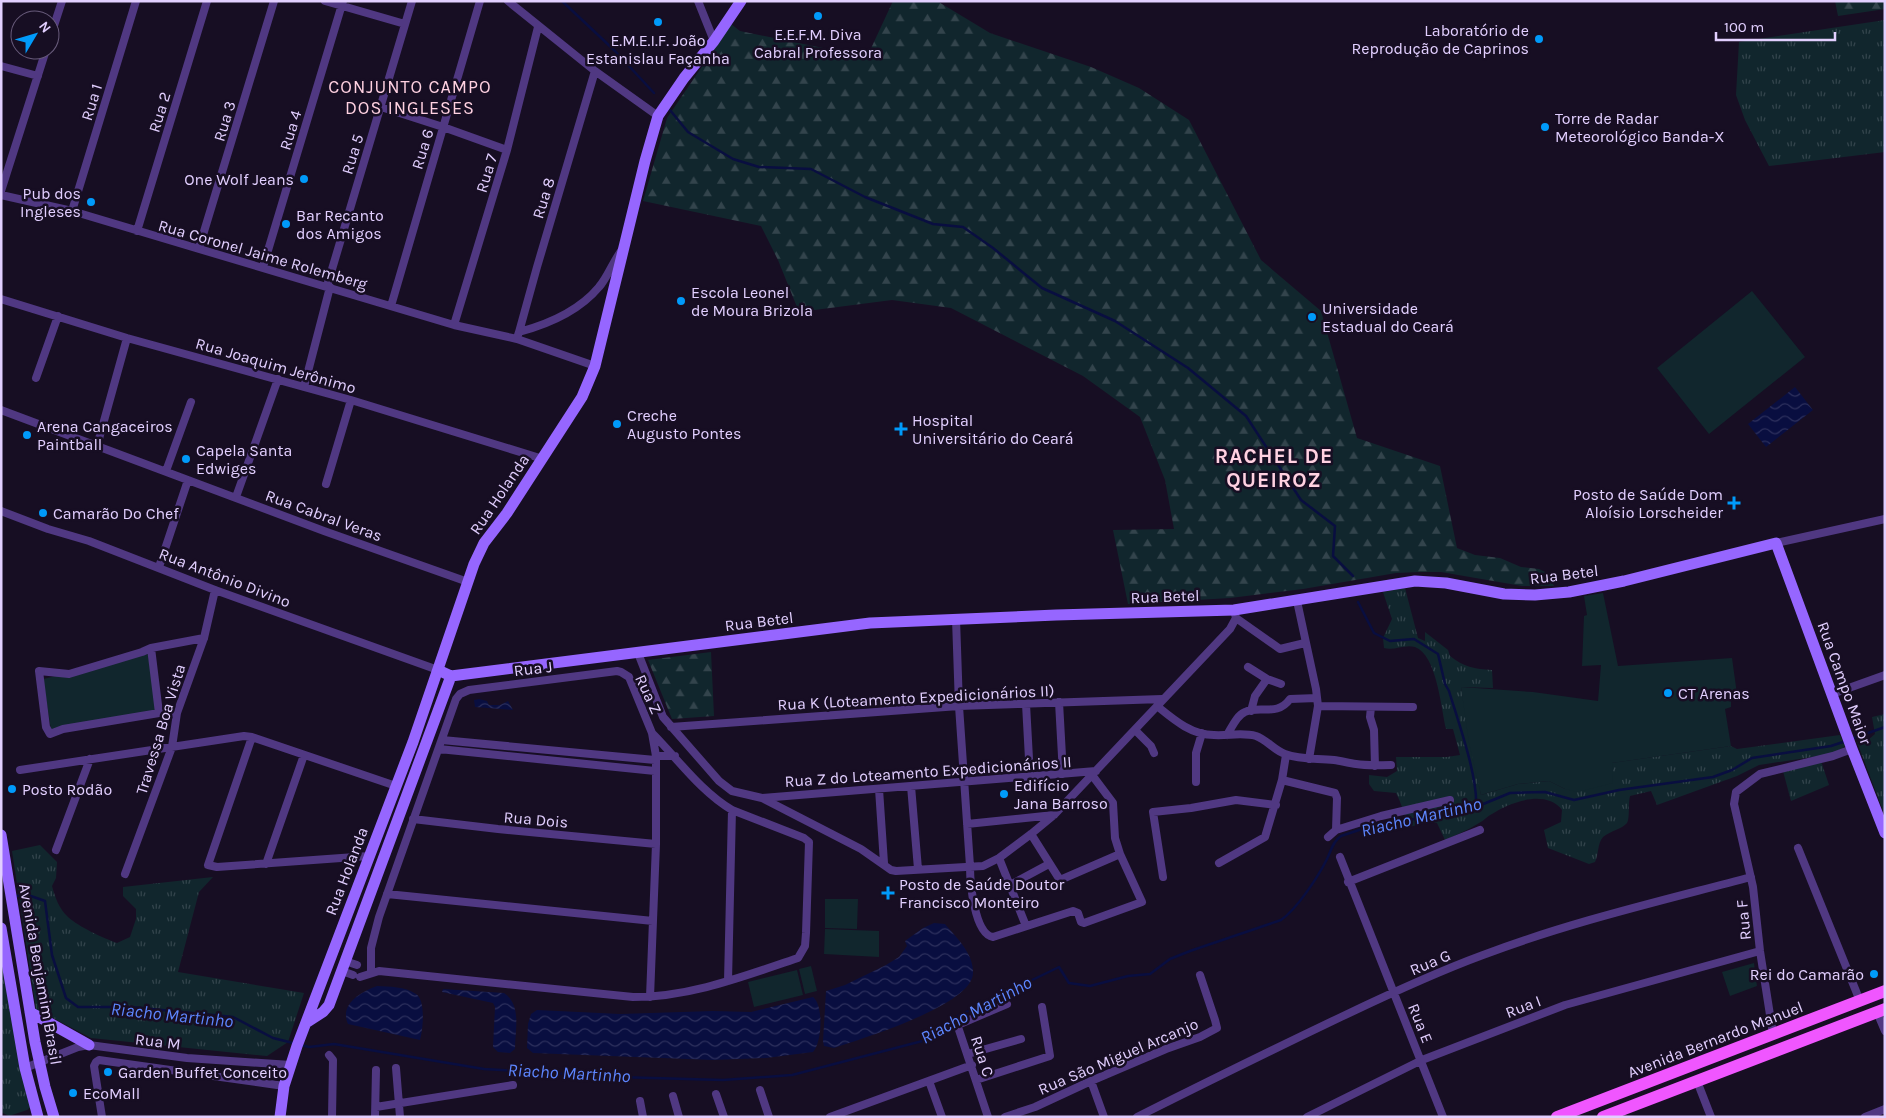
<svg xmlns="http://www.w3.org/2000/svg" width="1886" height="1118" viewBox="0 0 1886 1118" font-family="Karla,sans-serif">
	<style>
		.grass { fill: url(#grass-tufts) }
		.forest { fill: url(#forest-firs) }
		.pitch { fill: #11262d }
		.water { fill: url(#water-waves) }
		.lines { fill: none; stroke-linecap: round; stroke-linejoin: round }
		.stream { stroke: #090e40; stroke-width: 2.5 }
		.street { stroke: #503882; stroke-width: 8 }
		.secondary { stroke: #9666ff; stroke-width: 11 }
		.primary { stroke: #f056ff; stroke-width: 12 }
		.poi-dot { fill: #009afa; stroke: #170e23; stroke-width: 2 }
		.labels { text-anchor: middle; stroke-width: 5; stroke-linejoin: round; paint-order: stroke }
		.poi-label { font-size: 16px; fill: #e2cfff; stroke: #170e23; text-anchor: start }
		.street-label { font-size: 16px; fill: #e2cfff; stroke: #170e23 }
		.neighbourhood-label { font-size: 18px; letter-spacing: 1px; fill: #ffd1e1; stroke: #170e23 }
		.water-label { font-size: 18px; font-style: italic; fill: #5d86ff; stroke: #170e23 }
		.district-label { font-size: 21px; font-weight: bold; letter-spacing: 1px; fill: #ffd1e1; stroke: #170e23 }
	</style>
	<defs>
		<pattern id="grass-tufts" width="24" height="20" patternUnits="userSpaceOnUse" patternTransform="scale(1.25)"><rect width="24" height="20" fill="#11262d"/><path d="M3 7l-1-3M5 7V3M7 7l1-3M15 17l-1-3M17 17v-4M19 17l1-3" fill="none" stroke="#33444c"/></pattern>
		<pattern id="forest-firs" width="22" height="20" patternUnits="userSpaceOnUse" patternTransform="scale(1.25)"><rect width="22" height="20" fill="#11262d"/><path d="M5 1l3.5 6h-7zM16 11l3.5 6h-7z" fill="#33444c"/></pattern>
		<pattern id="water-waves" width="16" height="10" patternUnits="userSpaceOnUse" patternTransform="scale(1.25)"><rect width="16" height="10" fill="#090e40"/><path d="M0 5q4-4 8 0t8 0" fill="none" stroke="#2d305d"/></pattern>
	</defs>
	<rect width="100%" height="100%" fill="#170e23"/>
	<path class="grass" d="M1885 20V152L1769 166 1745 120 1736 95 1739 42Z
		M1405 588 1418 638 1425 641V632L1448 650 1450 656C1464 667 1474 669 1492 670L1493 688 1461 687 1481 795 1518 784 1549 781 1565 789 1611 763 1731 746 1737 749 1840 735 1845 746 1839 751 1819 756 1759 765 1737 776 1657 805 1651 791 1630 796C1628 803 1630 818 1627 823 1622 829 1610 831 1603 837 1597 844 1599 854 1595 862L1589 864 1548 848 1544 830 1561 822 1562 810C1546 789 1510 802 1492 814 1487 816 1484 821 1479 823 1468 830 1456 835 1445 840L1437 823 1428 822 1409 827C1404 815 1402 804 1396 793L1374 791 1369 784V775L1387 777 1397 771 1396 757H1447L1460 755 1453 729H1446C1441 708 1437 655 1415 647 1404 644 1394 651 1384 648L1383 638 1392 619 1383 592Z
		M1885 714V816L1857 742 1868 740 1875 734 1872 717Z
		M1821 761 1829 785 1791 801 1783 771Z
		M40 845 57 862 56 878 52 886C55 897 59 909 68 917 79 927 103 938 117 943L130 937 136 919V909L123 896V887L213 877 199 892 178 972 304 993 288 1042 267 1056 91 1038 36 1009 12 851Z
		M1 946 31 1107 27 1110 9 1116 1 1112Z"/>
	<path class="forest" d="M893 1H937L990 33 1091 67 1139 88 1189 120 1261 260 1321 311 1357 438 1440 466 1457 548 1475 555 1500 558 1521 567 1539 569 1547 573 1554 586H1522L1441 572H1420L1396 573 1303 589 1230 598 1128 604 1113 530 1174 529 1165 480 1140 417 1083 376 951 308 892 300 799 312 778 260 761 226 643 201 667 118 731 24 740 31 867 57Z
		M1835 1H1885V9L1838 16Z
		M711 652 714 716 672 719 648 660Z"/>
	<path class="pitch" d="M1752 291 1805 357 1709 434 1657 368Z
		M1603 593 1618 666 1732 658 1737 694 1731 698V707L1725 709 1731 746 1612 763 1613 783 1578 792 1565 789 1549 781 1518 784 1481 795 1469 743 1461 687 1533 692 1598 701 1601 665 1582 666 1584 616 1587 615 1584 596Z
		M148 654 156 710 51 730 43 679Z
		M825 899H858L857 929 825 928Z
		M825 929 879 931V957L824 954Z
		M1754 963 1757 986 1730 996 1722 972Z
		M811 966 817 991 805 994 799 969Z
		M797 970 803 995 754 1007 748 982Z"/>
	<path class="water" d="M1795 387 1813 410 1766 447 1748 424Z
		M479 699 487 701 489 705H500L508 701 513 710 475 707 474 700Z
		M934 923 945 924C956 937 974 954 973 973 973 1005 861 1039 834 1048L824 1046 823 1041 826 991 845 985 886 965 899 957 907 946 905 941 923 928Z
		M377 986C389 987 405 986 416 994 426 1000 423 1030 420 1040L348 1024C339 1004 361 992 377 986Z
		M443 989 504 993C522 1005 515 1030 515 1049L510 1053 498 1052 493 1047 495 1007 493 1003 442 992Z
		M813 997C824 1006 822 1042 813 1052L766 1058 713 1060 533 1053 527 1048 528 1024 531 1014 537 1010 620 1014 713 1011 751 1012Z"/>
	<g class="lines">
		<path class="stream" d="M562 1 615 51 654 93
			M670 110 688 132 733 159 759 167 811 169 865 197 933 224 963 227 993 248 1042 288 1115 321 1188 368 1246 416 1301 500 1335 526 1333 556 1353 576
			M1358 602 1374 633 1390 641 1414 639 1438 654 1445 684 1449 691C1458 721 1478 777 1476 806
			M1854 738 1885 727
			M15 896 28 895 45 901 52 955 66 998 78 1007H131L233 1017 273 1038 293 1043
			M301 1045 309 1047 334 1044 484 1069 617 1077 723 1080 792 1075 930 1039 958 1016 1059 967 1069 983 1090 986 1128 976 1150 974 1170 959 1190 951 1281 920C1297 909 1318 877 1327 859 1331 851 1333 841 1341 836L1380 823 1441 816 1476 807 1510 793 1545 792 1574 800 1619 790 1713 777 1732 770 1752 758 1831 746 1843 742"/>
		<path class="street" d="M325 1 405 24
			M508 1 595 71 658 116
			M698 1 714 41
			M50 38 62 1
			M1 66 38 76
			M381 107 443 127 507 150
			M1 191 46 50
			M1 195 72 211 454 325 517 339 595 366
			M72 211 136 1
			M137 231 207 1
			M199 248 274 1
			M263 267 343 1
			M327 286 412 1
			M1 299 127 338 351 400 543 459
			M391 306 480 1
			M454 325 507 150 538 27
			M519 332 537 267 595 71
			M518 335 519 332C549 324 579 311 599 287 607 278 613 262 621 251
			M36 378 58 316
			M304 387 330 287
			M1 410 324 531 468 582
			M97 446 127 338
			M166 471 191 402
			M326 484 351 400
			M236 497 278 379
			M1 511 48 529 89 541 215 590 438 670
			M1776 543 1885 519
			M159 567 188 480
			M1297 601 1316 689 1318 706 1309 759
			M1236 618 1280 649 1305 643
			M956 619 959 706 970 866C970 881 974 934 993 937L1073 911 1078 913 1081 922 1084 923 1142 902 1120 854 1115 838 1113 803 1092 775
			M151 648 159 713
			M638 653 663 717 719 781 732 791 762 798 861 849 891 870 896 871 983 866 999 858 1031 834 1054 815 1230 629 1236 618 1234 610
			M1248 667 1267 679 1281 684
			M1832 694 1885 675
			M1059 702 1063 774
			M1026 704 1030 777
			M1157 706C1173 719 1191 735 1214 735 1228 736 1242 732 1256 736 1267 740 1274 750 1285 754 1301 760 1317 758 1334 760 1341 761 1349 763 1356 764 1368 766 1379 765 1391 765
			M1318 706 1413 707
			M1371 707 1370 717 1374 730 1375 766
			M1251 711 1255 696 1267 679
			M177 713H159L63 729 50 734 46 727 39 671 69 674 142 652 151 648 204 638
			M671 727 959 706 1162 699
			M1135 730 1151 746 1154 753
			M1227 735C1232 727 1237 715 1245 712 1260 705 1277 717 1290 699L1317 698
			M252 737 208 865 217 867 369 856
			M442 740 655 760
			M439 749 655 771
			M656 756H675
			M20 770 244 736 252 737 396 786
			M1282 780 1335 793 1337 798 1336 830
			M1196 782V753L1202 733
			M911 786 918 869
			M879 789 884 863
			M762 798 1096 771
			M413 819 498 829 656 844
			M967 824 1054 815
			M1031 834 1060 880 1120 854
			M1328 837 1336 830 1381 816 1450 800
			M1798 848 1860 1001
			M56 850 90 759
			M1340 857 1443 1117
			M999 858 1026 926
			M1219 863 1265 837 1282 780 1286 755
			M266 864 304 755
			M125 874 172 747 177 713 204 638 215 590
			M1163 877 1153 812 1191 808 1236 800 1276 805
			M1348 882 1480 830
			M1010 885 1049 864
			M387 894 653 921
			M345 961 357 965
			M342 971 353 975
			M371 973V948L379 917 456 699 460 694 469 690 617 671 621 672 629 677 652 733 656 756V844L650 997
			M360 977 379 971 633 997C691 997 744 976 798 958L805 946 806 933 809 842 804 838 732 810C701 792 677 758 652 733
			M728 981 732 810
			M1877 1012 1885 1031
			M1773 1034 1760 951 1753 887 1734 804 1736 792 1760 774 1833 756 1852 749
			M968 1054 1021 1039
			M329 1055 333 1060 332 1117
			M25 1068 78 1047 89 1045 187 1058 291 1065
			M396 1068 400 1117
			M976 1080 1050 1056 1042 1007
			M929 1081 942 1117
			M1091 1081 1104 1117
			M1697 1081 1711 1117
			M760 1090 769 1117
			M716 1094 724 1117
			M673 1096 679 1117
			M640 1101 643 1117
			M376 1107 513 1085
			M102 1117 94 1066 96 1062 99 1060 284 1086
			M375 1117 376 1070
			M830 1117 972 1065
			M988 1117 958 1027 960 1024 1007 1004
			M1005 1117 1035 1107 1091 1081 1166 1049 1200 1037 1217 1028 1215 1020 1200 975
			M1137 1117C1205 1083 1272 1050 1341 1017 1387 995 1434 973 1483 955 1570 922 1661 901 1751 877
			M1307 1117 1422 1060 1565 1005 1760 951
			M1865 1117 1885 1109"/>
		<path class="secondary" d="M438 670 451 676 870 623 1056 615 1234 610 1415 581 1446 583 1504 594 1535 595 1569 592 1624 581 1776 543 1852 749 1885 833
			M1 835 35 1042 45 1087 54 1117
			M1 928 25 1068 38 1117
			M30 1012 89 1045
			M306 1023 323 1012 329 1005 451 676
			M280 1117 284 1086 297 1046 413 742 474 564 484 543 507 513 582 397 595 366 645 161 658 116 684 78 714 41 741 1"/>
		<path class="primary" d="M1557 1117 1885 991
			M1603 1117 1885 1009"/>
	</g>
	<g class="poi-dot">
		<circle cx="818" cy="16" r="5"/>
		<circle cx="658" cy="22" r="5"/>
		<circle cx="1539" cy="39" r="5"/>
		<circle cx="1545" cy="127" r="5"/>
		<circle cx="304" cy="179" r="5"/>
		<circle cx="91" cy="202" r="5"/>
		<circle cx="286" cy="224" r="5"/>
		<circle cx="681" cy="301" r="5"/>
		<circle cx="1312" cy="317" r="5"/>
		<circle cx="617" cy="424" r="5"/>
		<path d="M898.5 421.5h5v5h5v5h-5v5h-5v-5h-5v-5h5z"/>
		<circle cx="27" cy="435" r="5"/>
		<circle cx="186" cy="459" r="5"/>
		<path d="M1731.5 495.5h5v5h5v5h-5v5h-5v-5h-5v-5h5z"/>
		<circle cx="43" cy="513" r="5"/>
		<circle cx="1668" cy="693" r="5"/>
		<circle cx="12" cy="789" r="5"/>
		<circle cx="1004" cy="794" r="5"/>
		<path d="M885.5 885.5h5v5h5v5h-5v5h-5v-5h-5v-5h5z"/>
		<circle cx="1874" cy="974" r="5"/>
		<circle cx="108" cy="1072" r="5"/>
		<circle cx="73" cy="1093" r="5"/>
	</g>
	<g class="labels">
		<g class="poi-label">
			<text x="1529" y="36" text-anchor="end">Laboratório de<tspan x="1529" dy="18">Reprodução de Caprinos</tspan></text>
			<text x="818" y="40" text-anchor="middle">E.E.F.M. Diva<tspan x="818" dy="18">Cabral Professora</tspan></text>
			<text x="658" y="46" text-anchor="middle">E.M.E.I.F. João<tspan x="658" dy="18">Estanislau Façanha</tspan></text>
			<text x="1555" y="124">Torre de Radar<tspan x="1555" dy="18">Meteorológico Banda-X</tspan></text>
			<text x="294" y="185" text-anchor="end">One Wolf Jeans</text>
			<text x="81" y="199" text-anchor="end">Pub dos<tspan x="81" dy="18">Ingleses</tspan></text>
			<text x="296" y="221">Bar Recanto<tspan x="296" dy="18">dos Amigos</tspan></text>
			<text x="691" y="298">Escola Leonel<tspan x="691" dy="18">de Moura Brizola</tspan></text>
			<text x="1322" y="314">Universidade<tspan x="1322" dy="18">Estadual do Ceará</tspan></text>
			<text x="627" y="421">Creche<tspan x="627" dy="18">Augusto Pontes</tspan></text>
			<text x="912" y="426">Hospital<tspan x="912" dy="18">Universitário do Ceará</tspan></text>
			<text x="37" y="432">Arena Cangaceiros<tspan x="37" dy="18">Paintball</tspan></text>
			<text x="196" y="456">Capela Santa<tspan x="196" dy="18">Edwiges</tspan></text>
			<text x="1723" y="500" text-anchor="end">Posto de Saúde Dom<tspan x="1723" dy="18">Aloísio Lorscheider</tspan></text>
			<text x="53" y="519">Camarão Do Chef</text>
			<text x="1678" y="699">CT Arenas</text>
			<text x="1014" y="791">Edifício<tspan x="1014" dy="18">Jana Barroso</tspan></text>
			<text x="22" y="795">Posto Rodão</text>
			<text x="899" y="890">Posto de Saúde Doutor<tspan x="899" dy="18">Francisco Monteiro</tspan></text>
			<text x="1864" y="980" text-anchor="end">Rei do Camarão</text>
			<text x="118" y="1078">Garden Buffet Conceito</text>
			<text x="83" y="1099">EcoMall</text>
		</g>
		<g class="street-label">
			<text transform="translate(91 102) rotate(-73)" y="6">Rua 1</text>
			<text transform="translate(159 112) rotate(-73)" y="6">Rua 2</text>
			<text transform="translate(224 121) rotate(-73)" y="6">Rua 3</text>
			<text transform="translate(290 130) rotate(-73)" y="6">Rua 4</text>
			<text transform="translate(422 149) rotate(-73)" y="6">Rua 6</text>
			<text transform="translate(352 154) rotate(-73)" y="6">Rua 5</text>
			<text transform="translate(486 173) rotate(-73)" y="6">Rua 7</text>
			<text transform="translate(543 198) rotate(-73)" y="6">Rua 8</text>
			<text transform="translate(263 254) rotate(16)" y="6">Rua Coronel Jaime Rolemberg</text>
			<text transform="translate(276 365) rotate(16)" y="6">Rua Joaquim Jerônimo</text>
			<text transform="translate(499 494) rotate(-56)" y="6">Rua Holanda</text>
			<text transform="translate(324 515) rotate(20)" y="6">Rua Cabral Veras</text>
			<text transform="translate(1564 574) rotate(-7)" y="6">Rua Betel</text>
			<text transform="translate(225 577) rotate(21)" y="6">Rua Antônio Divino</text>
			<text transform="translate(1165 596) rotate(-2)" y="6">Rua Betel</text>
			<text transform="translate(759 621) rotate(-7)" y="6">Rua Betel</text>
			<text transform="translate(533 668) rotate(-7)" y="6">Rua J</text>
			<text transform="translate(1845 683) rotate(70)" y="6">Rua Campo Maior</text>
			<text transform="translate(649 694) rotate(65)" y="6">Rua Z</text>
			<text transform="translate(916 697) rotate(-3)" y="6">Rua K (Loteamento Expedicionários II)</text>
			<text transform="translate(160 729) rotate(-73)" y="6">Travessa Boa Vista</text>
			<text transform="translate(928 771) rotate(-4)" y="6">Rua Z do Loteamento Expedicionários II</text>
			<text transform="translate(536 819) rotate(5)" y="6">Rua Dois</text>
			<text transform="translate(346 871) rotate(-69)" y="6">Rua Holanda</text>
			<text transform="translate(1743 920) rotate(-96)" y="6">Rua F</text>
			<text transform="translate(1430 962) rotate(-23)" y="6">Rua G</text>
			<text transform="translate(41 974) rotate(80)" y="6">Avenida Benjamim Brasil</text>
			<text transform="translate(1523 1006) rotate(-21)" y="6">Rua I</text>
			<text transform="translate(1421 1023) rotate(68)" y="6">Rua E</text>
			<text transform="translate(1715 1039) rotate(-21)" y="6">Avenida Bernardo Manuel</text>
			<text transform="translate(158 1041) rotate(7)" y="6">Rua M</text>
			<text transform="translate(983 1056) rotate(72)" y="6">Rua C</text>
			<text transform="translate(1118 1056) rotate(-23)" y="6">Rua São Miguel Arcanjo</text>
		</g>
		<g class="neighbourhood-label">
			<text x="410" y="93">CONJUNTO CAMPO<tspan x="410" dy="21">DOS INGLESES</tspan></text>
		</g>
		<g class="water-label">
			<text transform="translate(1421 817) rotate(-13)" y="6">Riacho Martinho</text>
			<text transform="translate(976 1010) rotate(-28)" y="6">Riacho Martinho</text>
			<text transform="translate(172 1015) rotate(6)" y="6">Riacho Martinho</text>
			<text transform="translate(569 1073) rotate(3)" y="6">Riacho Martinho</text>
		</g>
		<g class="district-label">
			<text x="1274" y="463">RACHEL DE<tspan x="1274" dy="24">QUEIROZ</tspan></text>
		</g>
	</g>
	<rect width="1886" height="1118" fill="none" stroke="#e2cfff" stroke-width="5"/>
	<g transform="translate(35 35) rotate(52)"><circle r="24" fill="#170e23" stroke="#685b7b"/>
	<path d="M0-4L9 19L0 12L-9 19Z" fill="#009afa"/>
	<text y="-8" font-size="14" font-weight="bold" text-anchor="middle" fill="#e2cfff">N</text>
	</g>
	<path d="M1716 32v8h119v-8" fill="none" stroke="#e2cfff" stroke-width="2.5"/>
	<text x="1724" y="32" font-size="15" fill="#e2cfff" stroke="#170e23" stroke-width="4" paint-order="stroke">100 m</text>
</svg>
